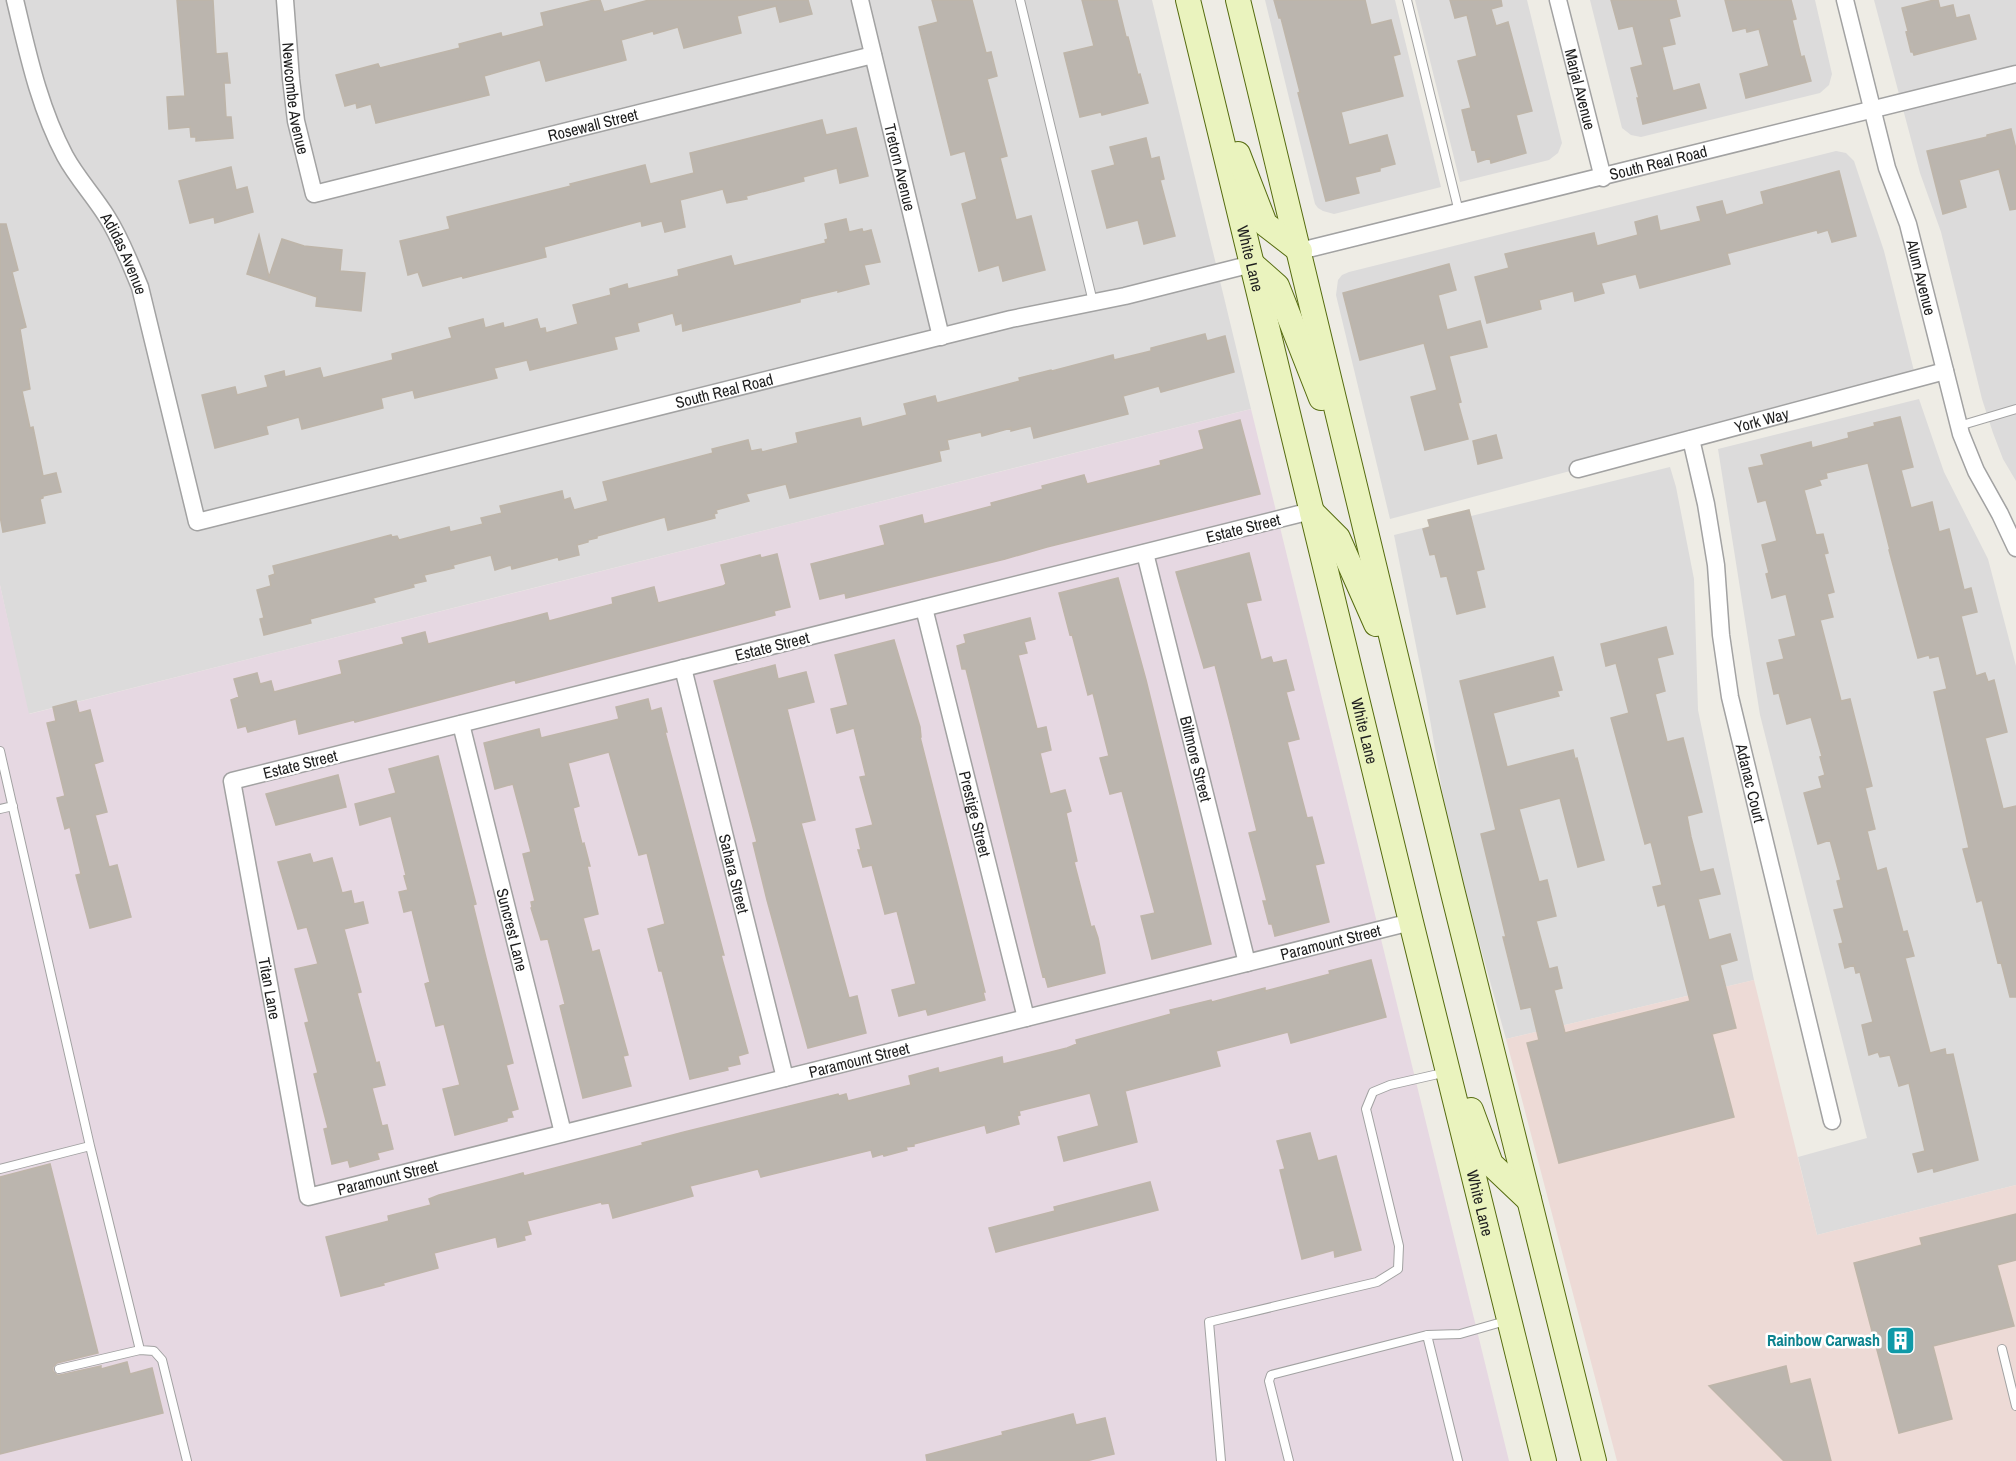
<svg xmlns="http://www.w3.org/2000/svg" width="2016" height="1461" viewBox="0 0 2016 1461" font-family="'Archivo Narrow',sans-serif">
	<style>
		.residential { fill: #dcdbdb }
		.commercial { fill: #eddad6 }
		.industrial { fill: #e6d8e2 }
		.building { fill: #bbb5ae; stroke: #beb5a9; stroke-width: 1.5 }
		.lines { fill: none; stroke-linecap: round; stroke-linejoin: round }
		.lane-casing { stroke: #a2a2a2; stroke-width: 10 }
		.street-casing { stroke: #a2a2a2; stroke-width: 19 }
		.secondary-casing { stroke: #556b0f; stroke-width: 26 }
		.lane { stroke: #fff; stroke-width: 8 }
		.street { stroke: #fff; stroke-width: 16 }
		.secondary { stroke: #eaf3be; stroke-width: 24 }
		.labels { text-anchor: middle; stroke-width: 5; stroke-linejoin: round; paint-order: stroke }
		.street-label { font-size: 16px; fill: #1e1e1e; stroke: #fff }
		.culture-label { font-size: 16px; font-weight: bold; fill: #0d838f; stroke: #fff; text-anchor: end }
	</style>
	<rect width="100%" height="100%" fill="#eeece5"/>
	<path class="residential" d="M0 0H1152L1251 409 28 714 0 585Z
		M1265 0H1395L1441 187 1334 214 1323 211 1318 208 1315 204Z
		M1415 0H1527L1562 143 1558 153 1549 160 1460 182Z
		M1590 0H1815L1832 74 1829 85 1820 93 1641 137 1631 135 1622 128Z
		M1874 0H2016V481L2003 459 1993 433 1982 399 1941 232 1920 173Z
		M1836 151 1846 153 1854 161 1884 251 1916 379 1390 519 1336 295 1338 280 1342 275 1349 272Z
		M1919 399 1944 472 1988 559 2016 666V1185L1817 1235 1798 1157 1867 1138 1760 715 1718 449Z
		M1670 467 1676 487 1694 579 1698 710 1754 980 1506 1039 1450 837 1426 696 1394 535Z"/>
	<path class="commercial" d="M1754 980 1817 1235 2016 1185V1461H1617L1506 1039Z"/>
	<path class="industrial" d="M1251 409 1509 1461H0V585L29 714Z"/>
	<path class="building" d="M177 0H213L216 54 227 53 230 83H224L226 117H231L233 138 196 141V137H191L190 127 169 129 167 97 185 96Z
		M594 0H600L604 12 649 0H808L812 14 780 22 776 6 737 16 741 33 684 48 678 27 654 34 653 31 621 40 626 60 546 81 540 60 484 76 489 95 376 123 371 104 357 108 356 103 345 106 336 75 378 64 380 68 460 48 459 44 501 33 502 37 544 26 541 13Z
		M932 0H972L986 53 991 52 997 76 987 79 1007 156 1000 158 1016 220 1031 216 1045 270 1003 281 999 265 979 271 962 204 977 199 965 151 951 155 919 27 938 22Z
		M1082 0H1117L1126 37H1128L1138 75 1140 74 1148 103 1102 115 1101 112 1080 117 1064 53 1094 46Z
		M1274 0H1365L1371 25 1391 20 1400 54 1393 56 1403 96 1341 112 1349 145 1387 135 1395 164 1380 168V171L1355 177 1359 193 1326 201 1298 93 1300 92 1281 18H1279Z
		M1450 0H1501L1502 6 1491 9 1496 26 1508 22 1532 111 1516 115 1526 153 1491 163 1490 158 1478 162 1475 149 1472 150 1462 110 1471 108 1458 61 1477 56 1467 15 1455 18Z
		M1611 0H1676L1680 16 1669 19 1675 44 1662 47 1673 91 1699 84 1706 108 1643 124 1637 98H1639L1631 68 1643 65 1633 26 1619 29Z
		M1725 0H1791L1796 19 1792 20 1801 57 1804 56 1811 81 1746 98 1740 74 1769 66 1759 29 1747 32 1746 28 1733 31Z
		M1934 0H1938L1940 8 1953 5 1956 18 1969 15 1976 39 1914 55 1913 52H1911L1906 32 1908 31 1902 8Z
		M822 120 826 135 856 128 868 176 840 183 837 168 803 177 804 181 746 196 747 199 727 203 723 189 680 200 685 227 665 232 662 221 642 226 641 221 544 247 546 257 463 278 462 276 423 286 418 272 408 275 400 241 450 229 447 217 571 186 570 184 645 165 650 184 694 173 690 153Z
		M2011 129 2016 149V209L2010 210 1999 169 1959 180 1966 207 1943 214 1927 151 1987 137V135Z
		M1146 138 1151 159 1159 157 1164 179 1160 180 1175 236 1144 244 1138 220 1107 228 1092 171 1115 165 1110 147Z
		M231 167 236 190 247 187 253 212 215 223 214 217 190 223 179 181Z
		M1839 171 1856 236 1832 242 1828 230 1818 233 1817 230 1729 253H1727L1730 264 1640 288 1636 274 1601 283 1604 293 1575 301 1573 291 1539 300 1541 309 1487 323 1475 277 1509 268 1505 254 1594 233 1597 246 1638 235 1635 222 1657 216 1660 231 1701 221 1697 207 1722 201 1726 215 1764 204 1761 192Z
		M846 219 849 232 862 229 863 232 871 230 880 262 864 265 869 284 838 292V290L800 299V302L683 331 682 323 676 325 673 313 637 323 639 331 614 337 617 349 530 370 527 360 494 368 497 378 415 398 413 390 381 398 383 408 302 429 299 417 266 426 268 434 215 448 202 395 235 387 237 395 268 387 265 376 284 371 285 377 320 368 323 378 393 360 392 354 452 338 449 328 483 319 485 328 503 323 504 328 537 319 540 329 545 328 546 333 578 324 573 305 611 295 610 289 627 284 628 289 679 276 678 270 731 256 734 266 826 243 825 240 828 239 825 224Z
		M0 224H6L18 270 12 272 26 327 20 329 30 389 22 391 30 428 33 427 43 476 56 473 61 492 43 496V498L40 499 45 523 3 532 0 516Z
		M259 235 269 277 282 239 304 246 342 250 340 271 365 273 361 311 316 306 317 297 247 274Z
		M1449 264 1456 290 1438 295 1447 330 1480 321 1487 347 1449 356 1461 402 1458 403 1468 439 1425 450 1411 397 1437 390 1424 343 1360 360 1343 293Z
		M1205 334 1207 341 1225 336 1234 372 1161 392 1159 386 1123 396 1128 414 1034 438 1031 426 1011 431V428L982 436 981 432 947 440 949 449 939 451 941 461 790 498 786 484 746 494 749 501 716 510 717 513 714 514 715 518 668 530 665 517 597 536V538L588 540V542L577 545 579 555 559 560 558 557 512 569 511 565 495 570 491 555 453 565 454 568 424 575 426 581 413 584 414 587 373 598 375 602 310 619 311 623 264 635 260 619 264 618 257 590 271 586 269 576 275 574 273 566 391 535 392 537 397 536 399 540 449 527 450 532 483 524 481 518 502 513 500 506 562 491 564 500 570 498 574 510 608 501 603 482 713 453 712 449 748 440 751 451 761 449 762 452 798 443 796 433 860 418 862 427 907 415 904 404 935 396 937 403 1020 381 1019 378 1051 370 1052 371 1113 355 1114 360 1151 351V348Z
		M1900 417 1913 467 1901 470 1911 508 1932 502 1939 532 1949 529 1964 590 1971 588 1977 612 1961 616 1976 676 1985 673 1988 682 1994 680 2007 732 1985 738 2003 809 2016 806V997H2010L2001 962 1998 963 1982 900 1977 902 1963 849 1969 848 1934 692 1947 689 1939 656 1930 658 1929 655 1918 658 1889 550H1890L1868 463 1826 473 1827 478 1819 480 1821 485 1804 490 1816 535 1823 534 1828 553 1824 554 1834 592 1827 594 1833 617 1820 620 1841 701 1850 699 1872 786 1865 788 1875 829 1867 831 1877 871 1886 868 1903 932 1907 931 1914 956 1905 958 1930 1053 1945 1049 1946 1055 1953 1054 1978 1160 1934 1172 1933 1168 1918 1172 1913 1154 1925 1151 1909 1083 1899 1086 1890 1055 1880 1057 1878 1052 1869 1055 1862 1025 1873 1022 1860 972 1856 973 1854 965 1845 968 1839 944 1843 943 1834 910 1844 908 1837 881 1841 880 1830 840 1818 844 1804 793 1822 788 1819 777 1825 775 1820 757 1822 756 1811 717 1787 724 1779 693 1774 694 1767 663 1784 659 1779 640 1796 636 1786 594 1772 598 1766 574 1769 573 1762 545 1777 541 1766 500 1758 502 1749 468 1764 465 1761 455 1811 442 1812 448 1849 438 1848 433 1875 426 1874 423Z
		M1240 420 1260 494 1047 547 1005 559 846 598 845 593 820 599 811 564 885 545 880 526 922 515 924 524 992 506 991 503 1043 489 1042 486 1084 475 1087 484 1161 465 1160 461 1204 449 1199 431Z
		M1496 435 1502 458 1478 464 1473 441Z
		M1469 510 1484 569 1476 571 1485 607 1457 614 1447 576 1441 577 1435 554 1430 555 1423 529 1430 527 1428 520Z
		M1249 553 1261 600 1246 603 1261 660 1271 657 1273 663 1286 660 1294 690 1286 692 1299 739 1287 742 1307 818 1312 817 1324 863 1315 865 1329 922 1275 936 1272 924H1269L1263 901H1267L1249 833 1257 831 1229 719 1215 665 1204 668 1176 572Z
		M777 554 790 607 774 611 775 615 516 683 515 680 355 722 354 720 299 734 296 719 248 732 246 726 238 728 231 700 239 697 234 679 257 673 260 684 271 681 274 692 342 674 339 661 404 644 402 638 425 632 428 644 547 613 549 621 613 604 612 598 654 587 658 603 723 586 726 584 721 565 760 555 761 558Z
		M1118 578 1146 680 1211 944 1152 959 1141 916 1155 913 1122 791 1110 794 1100 758 1109 756 1093 693 1088 695 1072 634 1070 635 1059 593Z
		M1030 618 1035 639 1024 642 1027 653 1018 655 1037 729 1046 727 1051 750 1040 753 1050 794 1065 790 1071 811 1066 813 1077 861 1074 862 1091 927 1094 926 1098 938 1105 973 1048 987 1045 976 1043 977 1034 942 966 669H962L957 646 966 643 964 635Z
		M1666 627 1673 654 1657 658 1665 691 1655 694 1667 742 1683 738 1702 812 1687 816 1691 837 1700 872 1713 869 1720 894 1698 899 1709 940 1730 934 1737 960 1720 965 1736 1028 1712 1034 1734 1117 1559 1163 1527 1043 1539 1040 1531 1007 1521 1009 1503 937H1506L1481 834 1496 830 1460 681 1553 657 1562 690 1557 691 1559 696 1493 713 1507 767 1573 750 1575 759 1577 758 1604 860 1578 867 1560 798 1519 809 1539 882 1547 880 1556 916 1536 921 1549 969 1557 967 1562 988 1554 990 1565 1033 1690 1001 1665 904 1658 906 1653 887 1662 885 1651 842 1645 844 1611 718 1629 713 1616 663 1606 666 1601 644Z
		M894 640 920 727 921 737H920L985 992H983L985 1000 928 1015 926 1009 899 1016 892 990 916 984 897 911 885 914 872 865 863 867 858 850H861L856 829 873 825 860 777 866 776 854 728 837 733 831 709 848 705 835 655Z
		M775 665 778 679 806 672 814 702 787 709 815 820 801 823 849 998 857 996 866 1033 808 1048 767 900 753 843 757 842 714 681Z
		M648 699 651 711 661 708 667 732H665L724 955H721L748 1053 738 1056 740 1064 727 1067 728 1070 690 1079 662 971H659L648 929 665 924 647 853 639 855 609 752 568 763 579 806 573 808 582 844 584 843 590 866H587L598 914 583 918 592 952 599 950 628 1055 623 1056 631 1086 583 1098 560 1006 565 1004 548 939 541 940 531 908 532 907 531 902 535 901 523 854 531 852 513 784 495 789 484 743 539 729 541 738 619 719 616 707Z
		M76 701 79 713 90 710 103 761 94 764 107 812 95 815 109 867 117 865 131 917 90 928 76 875 81 874 70 827 65 829 57 798 65 796 47 723 56 721 53 707Z
		M438 756 476 904 473 905 486 958 513 1063 506 1065 518 1109 511 1111 513 1117 507 1118V1121L455 1135 443 1089 460 1085 444 1024 436 1026 425 984 430 982 412 910 404 912 399 892 408 890 404 876 406 875 391 816 360 825 355 804 396 793 389 769Z
		M338 775 346 807 276 825 266 794Z
		M310 854 313 863 332 858 342 893 351 891 354 904 363 902 368 923 344 929 361 992 357 993 376 1063 379 1062 385 1085 372 1088 382 1126 387 1125 393 1149 377 1153 379 1159 350 1167 348 1160 332 1164 324 1129 328 1128 314 1074 318 1073 305 1023 309 1022 295 969 318 964 307 927 298 929 278 862Z
		M1371 960 1386 1017 1291 1043 1288 1032 1216 1051 1220 1066 1125 1091 1137 1142 1064 1161 1058 1137 1099 1126 1090 1093 1019 1111 1020 1115 1017 1116 1019 1124 987 1133 985 1125 914 1144V1146L906 1147 907 1150 884 1156 883 1154 873 1157 871 1150 761 1177 758 1169 690 1186 693 1196 613 1218 609 1203 602 1204 601 1202 527 1221 531 1234 524 1236 525 1240 498 1247 496 1237 434 1253 438 1268 383 1283 384 1285 341 1296 326 1237 389 1221 388 1216 431 1205 429 1199 439 1195 523 1173 524 1176 643 1145 642 1143 684 1132 838 1094 839 1096 846 1094 848 1101 911 1085 909 1076 938 1068 939 1073 1002 1057 1003 1064 1067 1048 1077 1044 1076 1040 1171 1014 1170 1010 1211 1000 1212 1002 1265 988V991L1330 974 1329 971Z
		M1310 1133 1318 1161 1336 1156 1361 1250 1335 1257 1334 1250 1302 1259 1280 1170 1285 1169 1277 1141Z
		M50 1164 98 1353 57 1363 53 1367V1371L57 1375H60L101 1366V1369L127 1362 130 1374 152 1368 163 1413 0 1454V1177Z
		M1150 1182 1158 1210 996 1252 989 1228 1055 1211 1054 1207Z
		M2016 1214V1260L1997 1265 2014 1326 1933 1346 1952 1419 1899 1433 1854 1263 1922 1245 1920 1238Z
		M1786 1366 1790 1384 1810 1379 1831 1461H1784L1709 1386Z
		M1073 1414 1076 1425 1105 1418 1114 1454 1086 1461H927L926 1455 1003 1435 1002 1432Z"/>
	<g class="lines">
		<defs>
			<path id="lane" d="M1020 0 1093 302
				M1407 0 1459 212
				M1959 426 2016 409
				M0 751 90 1146
				M0 809 13 806
				M0 1169 90 1146 140 1350
				M1427 1335 1458 1461
				M2002 1349 2016 1406
				M59 1369 140 1350 154 1351 162 1360 187 1461
				M1221 1461 1209 1322 1377 1282 1398 1269 1399 1246 1366 1109 1373 1092 1390 1085 1447 1072
				M1289 1461 1269 1381 1271 1375 1427 1335 1460 1334 1509 1320"/>
			<g id="street">
				<path id="s1" d="M15 0C28 54 39 107 65 156 77 178 94 196 107 217 121 239 130 263 140 287L197 522 1011 319 1125 296 1252 264"/>
				<path id="s2" d="M285 0 291 79 296 121 314 194 873 55"/>
				<path id="s3" d="M860 0 941 337"/>
				<path id="s4" d="M1558 0 1603 178"/>
				<path id="s5" d="M1845 0 1887 168 1908 224 1961 434 1976 471 2000 514 2016 548"/>
				<path id="s6" d="M1300 251 2016 74"/>
				<path id="s7" d="M1691 439 1706 504 1716 565 1721 635 1730 697 1832 1121"/>
				<path id="s8" d="M1578 469 1945 371"/>
				<path id="s9" d="M1311 511 232 781 308 1197 1411 922"/>
				<path id="s10" d="M1145 553 1247 963"/>
				<path id="s11" d="M924 608 1026 1018"/>
				<path id="s12" d="M683 668 785 1078"/>
				<path id="s13" d="M461 724 563 1133"/>
			</g>
			<g id="secondary">
				<path id="s14" d="M1188 0 1411 922 1544 1461"/>
				<path d="M1238 0 1452 889 1594 1461"/>
				<path d="M1238 154 1265 224 1300 251"/>
				<path d="M1252 264 1277 286 1321 398"/>
				<path d="M1312 512 1338 538 1376 624"/>
				<path d="M1471 1110 1491 1164 1529 1200"/>
			</g>
		</defs>
		<use href="#lane" class="lane-casing"/>
		<use href="#street" class="street-casing"/>
		<use href="#secondary" class="secondary-casing"/>
		<use href="#lane" class="lane"/>
		<use href="#street" class="street"/>
		<use href="#secondary" class="secondary"/>
	</g>
	<defs>
		<symbol id="building-square" viewBox="-11 -11 22 22"><rect x="-9" y="-9" width="18" height="18" rx="4" fill="#0f9aa8" stroke="#fff"/><path d="M-4-6H4V6H1V3H-1V6H-4ZM-2.5-4.3h1.7v1.8h-1.7ZM.8-4.3h1.7v1.8H.8ZM-2.5-1h1.7V.8h-1.7ZM.8-1h1.7V.8H.8Z" fill="#fff"/></symbol>
	</defs>
	<g fill-rule="evenodd">
		<use href="#building-square" x="1884" y="1324" width="33" height="33"/>
	</g>
	<g class="labels">
		<g class="street-label">
			<text dy="6" stroke="none"><textPath href="#s4" startOffset="92">Marjal Avenue</textPath></text>
			<text dy="6" stroke="none"><textPath href="#s2" startOffset="99">Newcombe Avenue</textPath></text>
			<text dy="6" stroke="none"><textPath href="#s2" startOffset="484">Rosewall Street</textPath></text>
			<text dy="6" stroke="none"><textPath href="#s6" startOffset="369">South Real Road</textPath></text>
			<text dy="6" stroke="none"><textPath href="#s3" startOffset="172">Tretorn Avenue</textPath></text>
			<text dy="6" stroke="none"><textPath href="#s1" startOffset="279">Adidas Avenue</textPath></text>
			<text dy="6" stroke="none"><textPath href="#s14" startOffset="266">White Lane</textPath></text>
			<text dy="6" stroke="none"><textPath href="#s5" startOffset="288">Alum Avenue</textPath></text>
			<text dy="6" stroke="none"><textPath href="#s1" startOffset="1101">South Real Road</textPath></text>
			<text dy="6" stroke="none"><textPath href="#s8" startOffset="190">York Way</textPath></text>
			<text transform="translate(1243 528) rotate(-14)" y="6">Estate Street</text>
			<text transform="translate(772 646) rotate(-14)" y="6">Estate Street</text>
			<text dy="6" stroke="none"><textPath href="#s14" startOffset="752">White Lane</textPath></text>
			<text dy="6" stroke="none"><textPath href="#s10" startOffset="212">Biltmore Street</textPath></text>
			<text transform="translate(300 764) rotate(-14)" y="6">Estate Street</text>
			<text dy="6" stroke="none"><textPath href="#s7" startOffset="350">Adanac Court</textPath></text>
			<text dy="6" stroke="none"><textPath href="#s11" startOffset="212">Prestige Street</textPath></text>
			<text dy="6" stroke="none"><textPath href="#s12" startOffset="212">Sahara Street</textPath></text>
			<text dy="6" stroke="none"><textPath href="#s13" startOffset="212">Suncrest Lane</textPath></text>
			<text dy="6" stroke="none"><textPath href="#s9" startOffset="2589">Paramount Street</textPath></text>
			<text dy="6" stroke="none"><textPath href="#s9" startOffset="1323">Titan Lane</textPath></text>
			<text dy="6" stroke="none"><textPath href="#s9" startOffset="2103">Paramount Street</textPath></text>
			<text dy="6" stroke="none"><textPath href="#s9" startOffset="1617">Paramount Street</textPath></text>
			<text dy="6" stroke="none"><textPath href="#s14" startOffset="1238">White Lane</textPath></text>
		</g>
		<g class="culture-label">
			<text x="1880" y="1346">Rainbow Carwash</text>
		</g>
	</g>
</svg>
